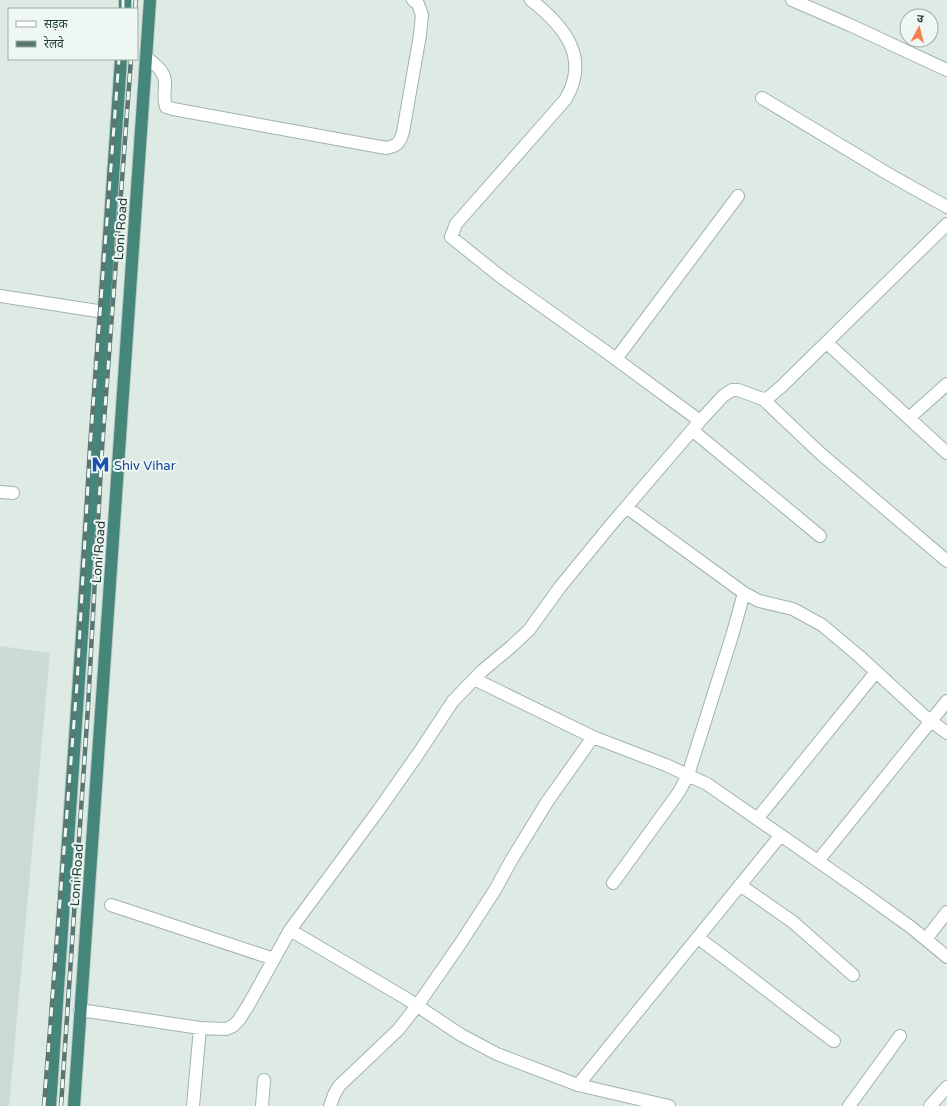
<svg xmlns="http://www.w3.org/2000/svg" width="947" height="1106" viewBox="0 0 947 1106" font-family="'Varela Round','Noto Sans Devanagari',sans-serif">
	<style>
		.built { fill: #ccdad5 }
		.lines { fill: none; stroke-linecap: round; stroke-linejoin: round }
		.service-casing { stroke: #a1b3ad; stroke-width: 14 }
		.minor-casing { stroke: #a1b3ad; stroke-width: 14 }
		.trunk-casing { stroke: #c0c8c6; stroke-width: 14 }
		.service { stroke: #fff; stroke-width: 12 }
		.minor { stroke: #fff; stroke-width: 12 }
		.trunk { stroke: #44867a; stroke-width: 12 }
		.rail-casing { stroke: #597770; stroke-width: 4.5 }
		.rail { stroke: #eef7f3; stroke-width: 3; stroke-dasharray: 9; stroke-linecap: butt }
		.labels { text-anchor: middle; stroke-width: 4; stroke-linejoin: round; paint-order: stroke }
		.street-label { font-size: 13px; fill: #1f3b35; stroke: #eef7f3 }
		.transit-label { font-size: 13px; fill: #164399; stroke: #eef7f3; text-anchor: start }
	</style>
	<rect width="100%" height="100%" fill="#deebe5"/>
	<path class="built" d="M0 646 50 653 9 1106H0Z"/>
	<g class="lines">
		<defs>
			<path id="service" d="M146 57C155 65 166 71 165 85 165 93 163 99 166 107L173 109 386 148C397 146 400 143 403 132L420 35 422 15 418 4 413 0"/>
			<path id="minor" d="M531 0C564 26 591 58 565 100L456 224 451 237 501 277 605 351 700 421
				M792 0 850 25 947 70
				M762 98 890 175 947 207
				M0 296 104 312
				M827 343 947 453
				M616 359 738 196
				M763 399 821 454 947 561
				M909 418 947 384
				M692 430 820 536
				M0 492 13 493
				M626 507 744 593
				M474 679 593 737 666 765 707 784 858 889 912 928 947 957
				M757 819 876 672
				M818 861 947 701
				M613 883 679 792 688 775 732 636 744 593 759 601 793 609 822 625 859 656 923 715 947 733
				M740 885 793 922 853 975
				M111 905 274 959
				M290 930 407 999 461 1035 497 1054 578 1085 669 1106
				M698 938C744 971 788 1008 834 1041
				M926 939 947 912
				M80 1010 200 1028 226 1029 233 1026 239 1020 249 1004 290 930 378 811 418 754 453 701 482 671 512 646 529 630 560 587 610 526 700 421 723 396 732 390H738L763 399 768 398 782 386 947 224
				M578 1085 780 836
				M193 1106 200 1028
				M262 1106 264 1080
				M330 1106 334 1095 339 1086 398 1030 417 1006 460 944 495 890 512 859 547 802 593 737
				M849 1106 900 1036
				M930 1106 947 1087"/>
			<path id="trunk" d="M125 9V0
				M50 1106 121 59
				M74 1106 150 0"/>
		</defs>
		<use href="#service" class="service-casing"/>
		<use href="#minor" class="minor-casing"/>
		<use href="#trunk" class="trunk-casing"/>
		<use href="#service" class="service"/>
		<use href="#minor" class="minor"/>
		<use href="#trunk" class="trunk"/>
		<defs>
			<path id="rail" d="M123 9V0
				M135 9 136 0
				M44 1106 77 684 90 448 119 59
				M61 1106 88 707 102 449 131 59"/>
		</defs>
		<use href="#rail" class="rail-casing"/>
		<use href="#rail" class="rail"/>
	</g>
	<defs>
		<symbol id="metro-bare" viewBox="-9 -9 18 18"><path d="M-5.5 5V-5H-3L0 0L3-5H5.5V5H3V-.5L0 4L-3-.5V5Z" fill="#1a4fb4" stroke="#eef7f3" stroke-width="2.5" paint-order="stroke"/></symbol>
	</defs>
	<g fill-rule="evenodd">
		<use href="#metro-bare" x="88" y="452" width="25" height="25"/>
	</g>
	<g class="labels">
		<g class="street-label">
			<text transform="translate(120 229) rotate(-86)" y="5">Loni Road</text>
			<text transform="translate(98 552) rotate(-86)" y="5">Loni Road</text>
			<text transform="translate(76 875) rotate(-86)" y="5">Loni Road</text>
		</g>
		<g class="transit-label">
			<text x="114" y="470">Shiv Vihar</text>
		</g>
	</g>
	<rect x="8" y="8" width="130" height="52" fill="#eef7f3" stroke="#9baca7"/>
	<rect x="16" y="21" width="20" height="6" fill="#ffffff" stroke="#9baca7"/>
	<text x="44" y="28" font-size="12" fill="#1f3b35">सड़क</text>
	<rect x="16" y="41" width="20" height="6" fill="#597770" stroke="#9baca7"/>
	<text x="44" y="48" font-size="12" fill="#1f3b35">रेलवे</text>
	<g transform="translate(919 28) rotate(7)"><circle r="19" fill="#eef7f3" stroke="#9baca7"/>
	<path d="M0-3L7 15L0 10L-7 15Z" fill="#f97f4d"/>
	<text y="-6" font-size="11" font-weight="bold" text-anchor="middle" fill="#1f3b35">उ</text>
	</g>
</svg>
